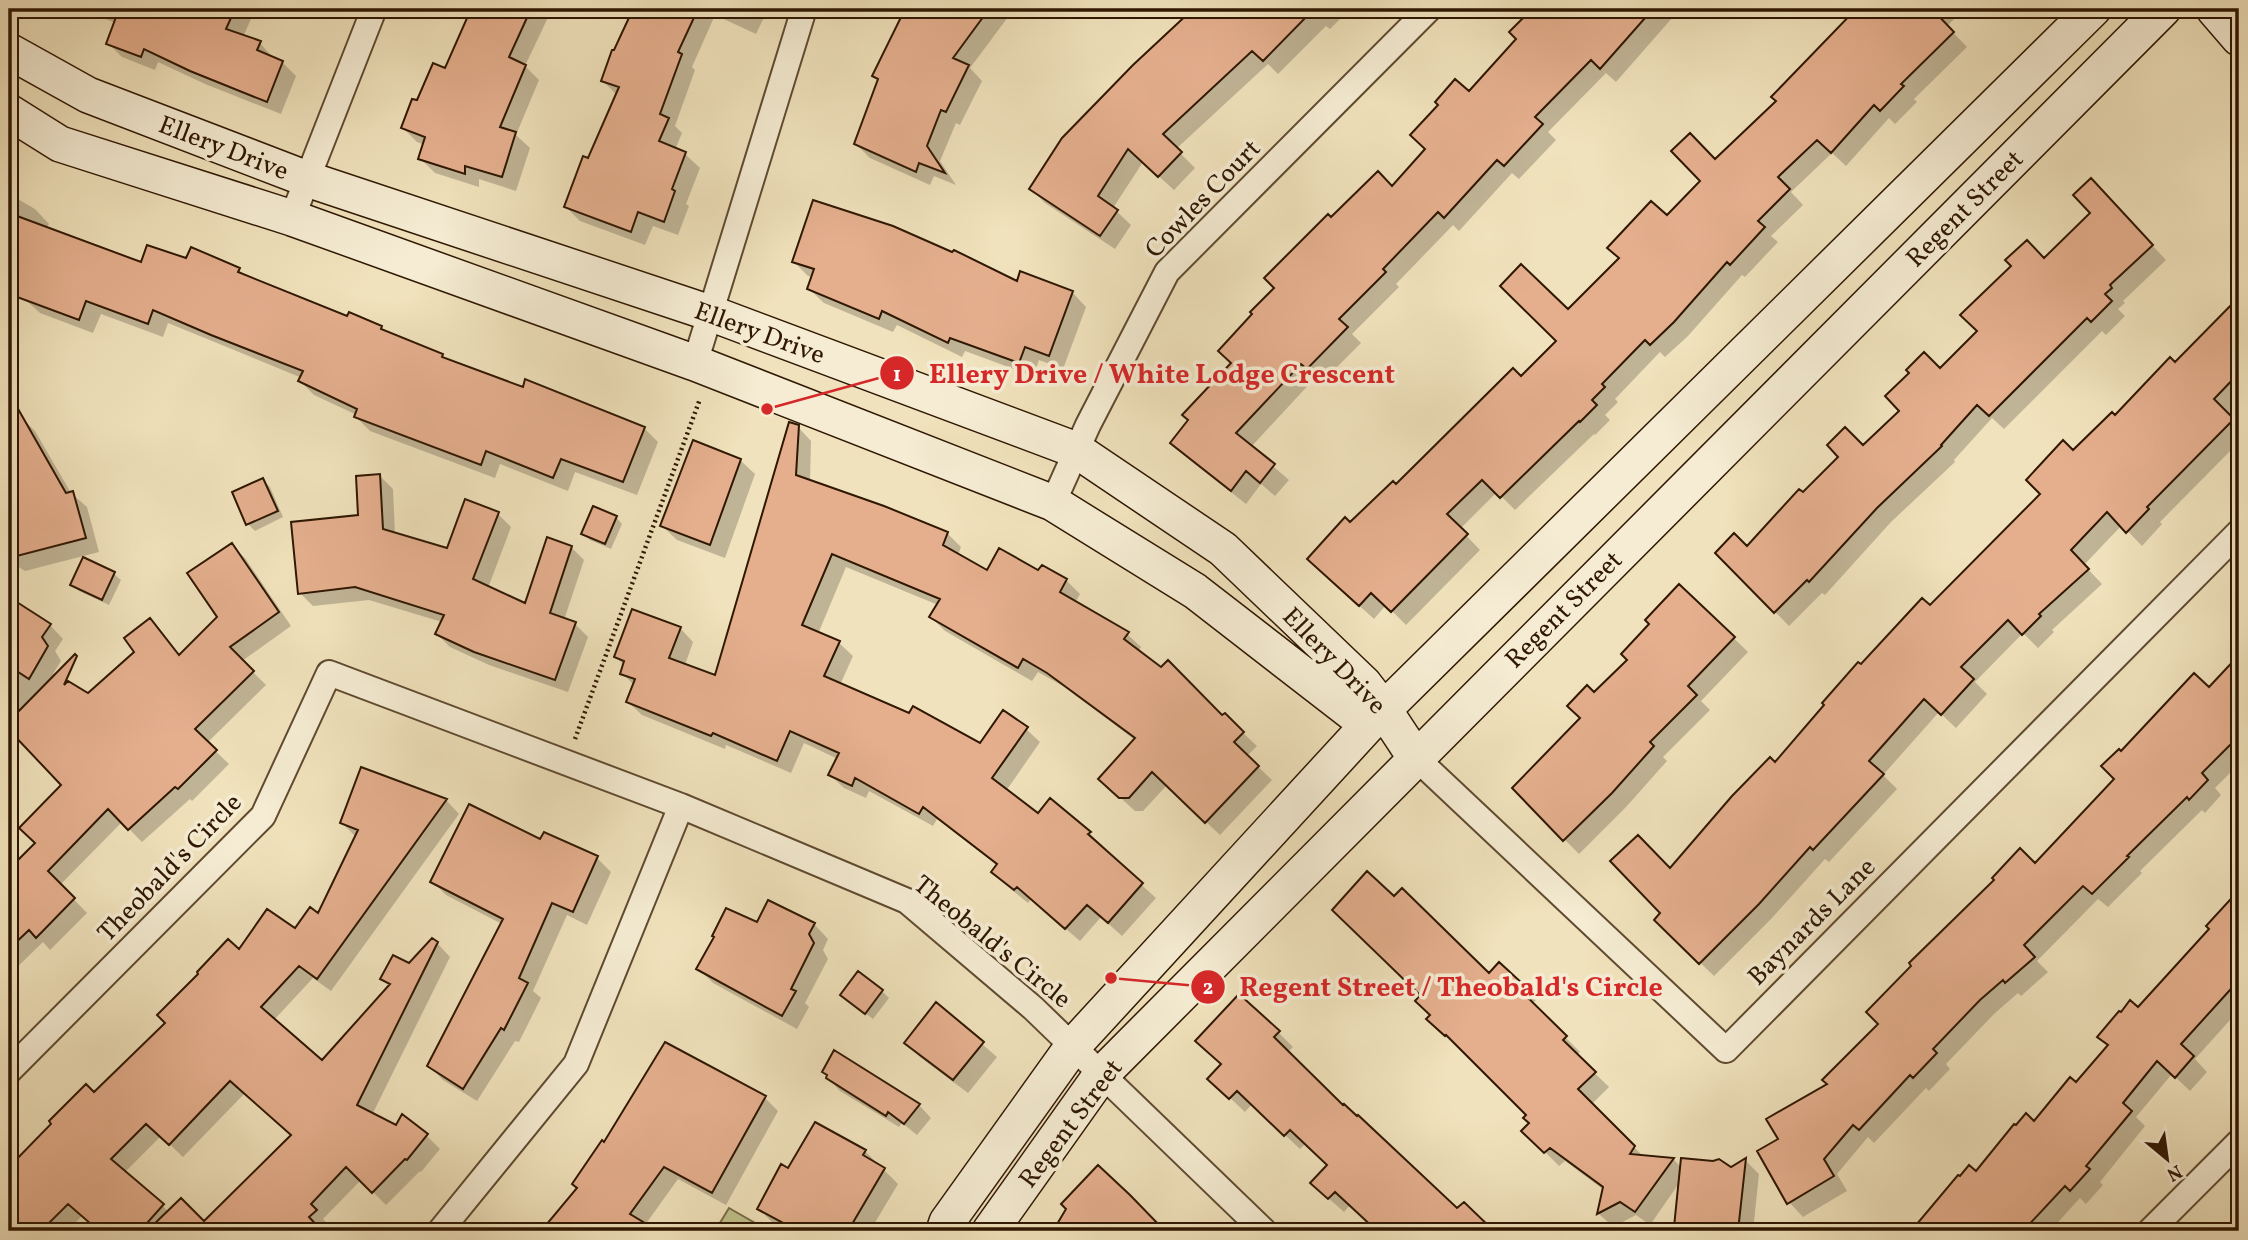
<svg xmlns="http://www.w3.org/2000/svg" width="2248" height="1240" viewBox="0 0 2248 1240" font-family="Vollkorn,serif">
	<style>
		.green { fill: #c0c28c; stroke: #786c47; stroke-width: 2 }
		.shadow { fill: #0003; fill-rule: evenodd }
		.building { fill: #e5af8e; stroke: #2f1702; stroke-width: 2 }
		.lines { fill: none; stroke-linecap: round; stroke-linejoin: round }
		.street-casing { stroke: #5f4a30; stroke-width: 28 }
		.secondary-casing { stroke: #2f1702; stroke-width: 38 }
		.path { stroke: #2f1702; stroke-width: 4.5; stroke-dasharray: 2 3.5; stroke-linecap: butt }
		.street { stroke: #f5ecd3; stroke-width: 24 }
		.secondary { stroke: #f5ecd3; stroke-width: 35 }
		.labels { text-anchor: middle; stroke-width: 7; stroke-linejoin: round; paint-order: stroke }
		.street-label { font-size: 26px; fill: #2f1702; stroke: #f5ecd3 }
		.leader { fill: none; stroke: #d62828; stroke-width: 2.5 }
		.callout-dot { fill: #d62828; stroke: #f5ecd3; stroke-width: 2.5 }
		.mark-label { font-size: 21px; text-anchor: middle; font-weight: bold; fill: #fff }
		.callout-label { font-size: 28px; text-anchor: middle; font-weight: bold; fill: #d62828; stroke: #f5ecd3; stroke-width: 7; stroke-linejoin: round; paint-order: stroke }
	</style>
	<rect width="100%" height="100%" fill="#f0e2bc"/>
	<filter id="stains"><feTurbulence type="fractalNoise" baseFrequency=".00286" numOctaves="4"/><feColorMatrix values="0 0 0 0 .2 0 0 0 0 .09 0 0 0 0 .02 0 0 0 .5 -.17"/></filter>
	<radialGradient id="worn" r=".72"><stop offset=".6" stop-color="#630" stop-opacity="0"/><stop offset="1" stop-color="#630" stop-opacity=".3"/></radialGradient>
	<path class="green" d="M729 1208 769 1231H715Z"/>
	<path class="shadow" d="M79 9H241L251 19 243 37 260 43 273 58 282 62 296 76 281 114 205 84 158 62 155 70 122 57 108 43 116 23Z
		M295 9H308L307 13Z
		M466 9H552L525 66 539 80 516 135 530 148 516 191 479 179V187L435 173 420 158 425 145 417 142 403 128 418 103 446 70 471 12Z
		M635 9H768L756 34 715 15 692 67 695 70 675 126 682 133 675 150 685 154 700 168 686 204 689 206 678 235 653 226 645 245 580 221 566 207 617 95 603 81Z
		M907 9H1014L970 68 982 81 960 125 956 123 940 161 956 185 934 176 930 185 870 158 856 144 880 80 874 75Z
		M1196 9H1350L1330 29 1326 26 1278 74 1268 64 1176 149 1195 168 1174 190 1143 162 1113 208 1131 225 1115 249 1045 203 1031 189 1134 66Z
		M1542 9H1680L1616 82 1606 73 1548 132 1556 140 1519 179 1512 173 1459 231 1453 225 1396 284 1399 287 1352 334 1361 343 1322 382 1296 356 1294 359 1314 379 1251 447 1289 480 1275 496 1261 484 1246 504 1186 457 1172 442 1233 363 1277 288 1331 220 1392 188 1427 150 1469 93 1518 39 1531 20Z
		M1860 9H1954L1959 14 1947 26 1967 47 1914 99 1917 102 1895 124 1889 118 1846 166 1832 153 1791 192 1803 205 1771 236 1778 242 1745 277 1742 275 1688 336 1665 357 1660 352 1615 399 1618 402 1605 415 1610 420 1595 435 1594 434 1515 510 1497 492 1460 529 1480 550 1406 625 1386 605 1374 619 1323 573 1350 525 1521 379 1558 341 1568 311 1667 218 1703 181 1715 162 1778 101 1818 50Z
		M9 194 35 209 49 224 46 229 142 265 187 260 239 270 246 277 348 318 381 327 386 333 442 356 446 360 524 389 644 428 658 442 637 495 575 472 568 491 500 464 495 478 370 431 356 417 357 415 314 395 300 381 302 378 168 323 163 337 101 314 93 333 40 313 29 303 9 291Z
		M2105 195 2166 260 2123 301 2125 303 2118 309 2125 316 2106 335 2102 331 2004 429 1992 418 1954 460 1955 462 1891 522 1825 595 1822 593 1789 626 1717 553 1747 549 1803 495 1863 447 1940 370 2044 260 2093 213Z
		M794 262 1072 292 1086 307 1063 369 1039 360 1033 376 965 351 962 357 897 325 893 332 824 303 809 289 813 277 808 276Z
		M2239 288V442L2160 522 2162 524 2142 546 2122 525 2084 565 2102 584 2052 630 2054 632 2038 648 2023 633 1975 682 1987 694 1956 728 1939 712 1883 775 1897 789 1829 862 1825 859 1772 918 1714 976 1656 920 1663 913 1670 871 1775 764 1861 667 1930 607 2042 494 2074 452 2175 365 2238 301 2232 295Z
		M21 417 35 431 71 493 87 507 99 552 25 571 9 561V424Z
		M798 427 811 441 810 482 947 533 961 547 958 555 988 572H1039L1066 580 1080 594 1075 603 1127 634 1141 647 1138 652 1243 733 1257 746 1247 756 1272 780 1220 835 1167 785 1143 811H1135L1114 792 1135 740 1063 686 1038 672 1032 681 945 631 931 617 938 605 846 567 818 634 839 643 853 656 840 685 981 745 1026 729 1040 742 1006 791 1038 815 1089 833 1103 846 1101 848 1156 898 1122 936 1101 917 1080 941 1031 899 1028 903 1007 886 993 872 998 866 937 819 933 826 869 791 866 798 844 788 830 775 838 759 804 743 791 773 726 745 725 749 642 715 628 702 634 685 622 673 624 665 616 657 680 628 693 642 685 665 717 677Z
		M740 460 755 474 725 558 677 540 662 526Z
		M380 476 393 489 395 534 448 550 498 514 511 527 488 588 526 605 571 547 584 560 564 620 575 624 588 637 568 692 489 665 450 647 437 634 442 622 369 600 313 606 300 593 359 516Z
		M263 480 270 487 283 517 255 531 248 524Z
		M616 517 622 524 611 549 590 540 583 534Z
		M231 545 245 558 291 626 242 661 266 685 207 743 229 764 192 801 190 799 142 842 122 822 60 885 87 913 50 950 43 942 9 975V871L37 843 63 785 9 728V599L50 625 63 639 55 651 61 661 53 674 89 695 136 652 150 620 180 656 219 617Z
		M114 574 121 580 109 605 79 591 72 585Z
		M1680 586 1748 652 1701 701 1710 710 1663 757 1667 761 1626 807 1579 854 1514 788 1582 718 1594 695 1629 660 1652 624Z
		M2239 657V764L2215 788 2221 795 2205 813 2202 810 2140 871 2142 873 2108 907 2098 899 2037 961 2048 972 2021 996 2018 993 1994 1014 1946 1064 1950 1069 1929 1091 1926 1088 1874 1143 1868 1137 1837 1174 1847 1191 1803 1217 1789 1202 1780 1140 2117 779 2121 753 2209 689Z
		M446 800 459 814 331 991 313 978 274 1020 322 1063 390 987 383 979 410 965 437 943 450 957 372 1115 397 1127 426 1135 440 1149 421 1172 420 1171 386 1205 361 1180 323 1219 329 1225 322 1231H170L167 1228 165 1231H100L82 1216 67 1231H9V1185L94 1094 239 952 295 931 319 916 356 837 342 823ZM244 1094 293 1136 204 1223 169 1212 125 1172 161 1136 183 1157Z
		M541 842 597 858 611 872 587 925 567 915 533 991 541 998 519 1042 515 1041 477 1101 443 1080 429 1066 502 924 446 895 432 881Z
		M2239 893V1010L2195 1059 2207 1072 2190 1091 2172 1074 2136 1117 2145 1126 2100 1182 2103 1185 2086 1204 2080 1198 2050 1231H1908L1911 1228 1914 1230 2076 1084 2138 1010 2211 929 2209 926Z
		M1394 898 1489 975 1499 965 1536 1000 1532 1004 1580 1052 1576 1055 1609 1087 1591 1105 1644 1157 1673 1159 1682 1168 1731 1169 1745 1160 1759 1174 1753 1231H1681L1676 1226 1680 1182 1650 1225 1636 1215 1613 1227 1599 1214 1604 1190 1565 1161 1559 1166 1524 1131 1531 1124 1528 1115 1461 1048 1460 1049 1443 1033 1423 995Z
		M814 924 828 939 823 950 828 959 805 1003 809 1007 797 1029 713 983 699 969 716 937 758 925Z
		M882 991 889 998 873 1019 849 1001Z
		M937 1005 997 1057 968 1093 920 1057 906 1043Z
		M1278 1032 1293 1047 1287 1053 1343 1108 1457 1211 1464 1204 1491 1231H1379L1350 1205 1344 1212 1327 1197 1329 1165 1306 1143 1300 1149 1252 1104 1245 1112 1210 1079Z
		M665 1044 765 1098 778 1111 726 1205 678 1179 645 1225 654 1231H543L579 1188Z
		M828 1078 919 1105 931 1118 917 1135 902 1123 899 1127 840 1091Z
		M816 1125 865 1151 898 1184 870 1231H788L773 1223 759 1209 789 1170Z"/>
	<path class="building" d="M119 9H235L226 29 261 41 257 50 283 61 267 102 190 71 144 49 141 57 106 44Z
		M471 9H531L509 57 526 65 500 127 516 132 502 177 465 166V174L418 159 425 137 401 128 412 99 417 100 433 63 445 68Z
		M633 9H698L678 52 682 54 660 114 669 118 659 141 686 152 672 189 675 191 664 222 638 212 631 232 564 207 583 156 588 158 619 87 601 81 612 50H614Z
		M905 9H989L953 58 969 65 946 112 941 110 927 146 945 173 919 163 916 172 854 144 878 79 872 76Z
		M1193 9H1314L1263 61 1252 51 1163 134 1182 152 1158 177 1128 149 1098 196 1118 210 1100 236 1029 189 1062 138 1133 65Z
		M1532 9H1653L1600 69 1591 60 1535 117 1543 124 1504 166 1497 160 1444 218 1438 212 1383 269 1386 272 1339 319 1348 327 1307 369 1301 364 1236 433 1275 464 1260 483 1246 471 1231 491 1170 443 1188 420 1182 415 1231 363 1218 351 1252 314 1250 312 1274 288 1264 278 1328 214 1331 217 1378 171 1392 186 1425 149 1410 135 1438 105 1435 102 1455 79 1469 91 1516 39 1509 32Z
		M1856 9H1932L1954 32 1901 84 1904 86 1880 111 1874 105 1831 153 1817 140 1778 177 1790 189 1758 221 1765 227 1730 265 1727 262 1674 322 1650 345 1645 340 1602 384 1605 387 1592 400 1597 405 1580 422 1579 421 1500 498 1482 480 1447 514 1468 534 1391 612 1371 593 1359 606 1307 559 1345 517 1350 522 1393 481 1396 484 1513 368 1521 376 1556 341 1500 286 1521 264 1568 309 1619 258 1607 248 1651 201 1667 215 1700 181 1671 151 1690 133 1715 159 1776 101 1771 97Z
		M2091 178 2153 245 2110 285 2112 288 2105 294 2112 301 2091 322 2087 318 1989 416 1977 405 1941 445 1942 446 1877 508 1809 582 1807 580 1774 613 1715 553 1734 533 1747 546 1799 489 1803 492 1838 457 1827 445 1845 427 1863 445 1899 411 1885 396 1909 373 1906 370 1924 352 1940 368 1977 331 1960 315 2011 266 2005 260 2027 240 2044 258 2090 213 2073 195Z
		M813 200 893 226 952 252 954 250 1017 281 1020 271 1073 291 1049 356 1025 347 1019 363 950 338 948 343 882 311 879 319 807 289 814 269 792 262Z
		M9 213 141 262 147 245 186 258 191 247 240 268 238 272 347 316 349 312 382 326 381 329 443 354 442 357 523 387 525 379 645 427 623 482 561 459 553 478 486 451 481 465 354 417 357 409 298 381 303 371 211 335 153 310 148 324 86 301 79 320 9 294Z
		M2239 297V373L2214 399 2234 419 2147 507 2149 509 2126 533 2107 512 2071 550 2089 569 2039 614 2041 616 2022 635 2008 620 1961 667 1974 679 1941 715 1924 699 1869 761 1884 774 1813 850 1810 847 1759 904 1699 964 1654 920 1660 913 1610 861 1638 835 1670 868 1732 796 1770 757 1775 762 1824 705 1822 703 1858 662 1861 664 1922 598 1930 605 2040 494 2026 480 2063 440 2073 450 2112 412 2115 415 2170 357 2175 362Z
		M9 393 66 493 73 491 86 538 9 558Z
		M789 422 799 425 796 475 884 506 948 532 943 545 987 570 999 548 1038 570 1042 565 1067 579 1060 592 1129 632 1124 639 1161 667 1168 660 1222 715 1225 713 1244 732 1234 742 1259 766 1205 823 1152 772 1129 798H1119L1098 779 1135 738 1047 673 1023 659 1018 668 929 617 940 599 832 554 802 625 840 641 824 676 909 713 913 706 980 743 1003 710 1028 727 992 778 1038 813 1050 798 1091 832 1088 834 1143 883 1108 923 1087 905 1065 929 1017 887 1014 890 991 872 997 864 923 807 919 814 855 778 852 786 828 775 839 753 790 731 777 761 713 733 711 736 626 702 635 679 620 674 624 661 614 657 632 609 681 627 669 658 715 675Z
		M693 440 741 459 710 545 660 526Z
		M380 474 383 529 447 548 465 499 499 512 473 579 525 603 547 537 572 546 550 613 576 622 555 680 474 652 435 634 444 615 355 587 298 594 291 522 358 515 356 476Z
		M263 478 278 511 246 525 232 492Z
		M593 506 617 516 605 544 581 534Z
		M232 543 279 612 230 647 254 671 195 729 217 750 178 789 175 787 128 830 108 809 48 871 75 898 36 938 29 930 9 949V869L35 843 19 828 61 785 9 730V721L75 654 77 656 64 685 68 681 88 693 134 652 124 638 150 618 179 655 217 617 187 573Z
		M83 557 115 572 102 600 70 585Z
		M1679 584 1735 637 1688 686 1697 695 1650 742 1654 746 1612 793 1563 841 1512 788 1580 718 1567 706 1587 685 1594 692 1627 660 1621 654 1649 624 1645 620Z
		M9 597 51 624 42 637 48 646 29 679 9 666Z
		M2239 655V736L2202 773 2208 780 2189 800 2187 797 2127 856 2129 857 2092 894 2083 886 2024 945 2035 957 2005 983 2003 980 1980 1000 1933 1049 1937 1053 1913 1078 1910 1075 1859 1130 1853 1125 1824 1159 1834 1176 1787 1204 1757 1151 1778 1139 1766 1119 1827 1084 1822 1080 1878 1024 1866 1012 1911 966 1909 963 1994 880 1992 878 2020 848 2035 863 2114 779 2101 766 2119 749 2121 751 2194 673 2209 687Z
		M361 767 447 799 317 979 299 966 261 1007 322 1060 390 984 380 979 393 955 409 963 432 938 438 942 357 1105 396 1125 402 1114 428 1134 407 1160 405 1159 372 1193 346 1167 311 1204 317 1210 309 1217 322 1231H147L181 1198 204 1221 291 1135 230 1081 169 1145 146 1124 111 1159 164 1204 140 1231H99L68 1204 41 1231H9V1167L51 1124 49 1121 86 1084 94 1092 165 1023 157 1015 198 974 197 972 228 939 239 949 267 909 295 928 310 907 318 913 358 830 340 823Z
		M469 804 540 839 544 832 598 856 573 912 552 903 519 978 528 983 504 1030 501 1028 463 1089 427 1066 503 919 430 882Z
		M1367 871 1394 896 1402 888 1489 973 1499 962 1523 984 1519 989 1567 1036 1563 1040 1596 1072 1578 1089 1635 1146 1630 1154 1674 1158 1635 1212 1620 1202 1597 1214 1603 1187 1550 1148 1544 1153 1521 1131 1529 1123 1523 1118 1526 1115 1446 1035 1445 1036 1426 1019 1430 1015 1415 1001 1420 995 1332 910Z
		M2239 890V980L2181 1044 2194 1056 2175 1078 2157 1061 2123 1103 2132 1111 2086 1166 2090 1169 2070 1191 2065 1186 2023 1231H1911L1958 1175 1960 1176 1969 1165 1976 1171 2014 1124 2016 1125 2026 1113 2034 1121 2070 1077 2076 1082 2108 1045 2097 1037 2119 1011 2121 1012 2130 1000 2138 1007 2209 929 2206 926Z
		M768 900 815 923 809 934 814 943 791 989 796 991 782 1016 696 969 714 937 712 936 726 908 757 922Z
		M858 971 883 990 865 1014 840 995Z
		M1239 994 1280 1031 1274 1037 1343 1105 1344 1104 1357 1116 1358 1115 1457 1208 1464 1202 1494 1231H1377L1335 1192 1328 1199 1310 1183 1327 1165 1290 1130 1284 1136 1237 1091 1229 1099 1207 1079 1221 1064 1195 1041Z
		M936 1002 984 1042 953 1080 904 1043Z
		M665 1042 766 1096 712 1193 664 1167 630 1214 658 1231H541L577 1188 572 1184 602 1140 604 1142Z
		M834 1050 920 1104 904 1124 888 1112 886 1116 826 1078 827 1075 822 1072Z
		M815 1122 866 1150 863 1155 885 1168 848 1231H798L757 1209 781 1164 788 1168Z
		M1681 1158 1713 1161 1719 1159 1731 1167 1746 1158 1738 1231H1696L1695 1229 1674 1227Z
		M1098 1165 1130 1195 1165 1231H1053L1066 1209 1061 1204Z"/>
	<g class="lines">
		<defs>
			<path id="street" d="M292 218 374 9
				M695 363 804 9
				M1053 503 1088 425 1167 272 1429 9
				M1405 750 1415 757 1726 1050 2239 532
				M9 1071 263 816 329 673 681 806 907 901 1033 1008 1264 1231
				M440 1231 576 1064 681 806
				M2150 1231 2239 1142"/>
			<path id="secondary" d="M2214 9 2239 38
				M9 51 88 95 307 179 710 313 1076 450 1223 549 1364 684 1384 710 1415 757
				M9 112 60 144 292 218 695 363 1053 503 1195 591 1368 725
				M944 1231 947 1222 1073 1046 1368 725 2093 9
				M990 1231 1101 1075 2163 9"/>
		</defs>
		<use href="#street" class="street-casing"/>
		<use href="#secondary" class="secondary-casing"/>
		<path class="path" d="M575 739 700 399"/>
		<use href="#street" class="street"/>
		<use href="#secondary" class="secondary"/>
	</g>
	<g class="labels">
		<g class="street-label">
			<text transform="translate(224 147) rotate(21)" y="9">Ellery Drive</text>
			<text transform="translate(1202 198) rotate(-46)" y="9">Cowles Court</text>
			<text transform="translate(1964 208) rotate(-45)" y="9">Regent Street</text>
			<text transform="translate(760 332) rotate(20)" y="9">Ellery Drive</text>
			<text transform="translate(1563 609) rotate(-45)" y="9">Regent Street</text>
			<text transform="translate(1335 660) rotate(46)" y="9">Ellery Drive</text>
			<text transform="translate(169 867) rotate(-46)" y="9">Theobald's Circle</text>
			<text transform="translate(1811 921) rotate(-45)" y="9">Baynards Lane</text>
			<text transform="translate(993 941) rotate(39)" y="9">Theobald's Circle</text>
			<text transform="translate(1070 1123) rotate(-53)" y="9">Regent Street</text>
		</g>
	</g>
	<path class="leader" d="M767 409L897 373M1111 978L1208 987"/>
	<g class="callout-dot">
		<circle cx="767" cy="409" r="7"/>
		<circle cx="1111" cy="978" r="7"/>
		<circle cx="897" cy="373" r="18"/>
		<circle cx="1208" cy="987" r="18"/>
	</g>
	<g class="mark-label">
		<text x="897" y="381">1</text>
		<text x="1208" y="994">2</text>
	</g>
	<g class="callout-label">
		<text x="1162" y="383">Ellery Drive / White Lodge Crescent</text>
		<text x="1451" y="996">Regent Street / Theobald's Circle</text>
	</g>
	<rect width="2248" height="1240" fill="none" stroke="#f0e2bc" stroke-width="35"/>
	<rect x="10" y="10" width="2227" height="1219" fill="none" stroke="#2f1702" stroke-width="3.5"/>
	<rect x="18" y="18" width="2213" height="1205" fill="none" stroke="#2f1702" stroke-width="2"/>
	<g transform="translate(2167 1159) rotate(151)" stroke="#f5ecd3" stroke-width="5" paint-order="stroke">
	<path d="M0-5L12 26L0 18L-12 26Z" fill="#2f1702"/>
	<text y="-10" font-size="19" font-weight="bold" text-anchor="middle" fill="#2f1702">N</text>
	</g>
	<rect width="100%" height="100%" filter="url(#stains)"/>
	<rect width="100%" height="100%" fill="url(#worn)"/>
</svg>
